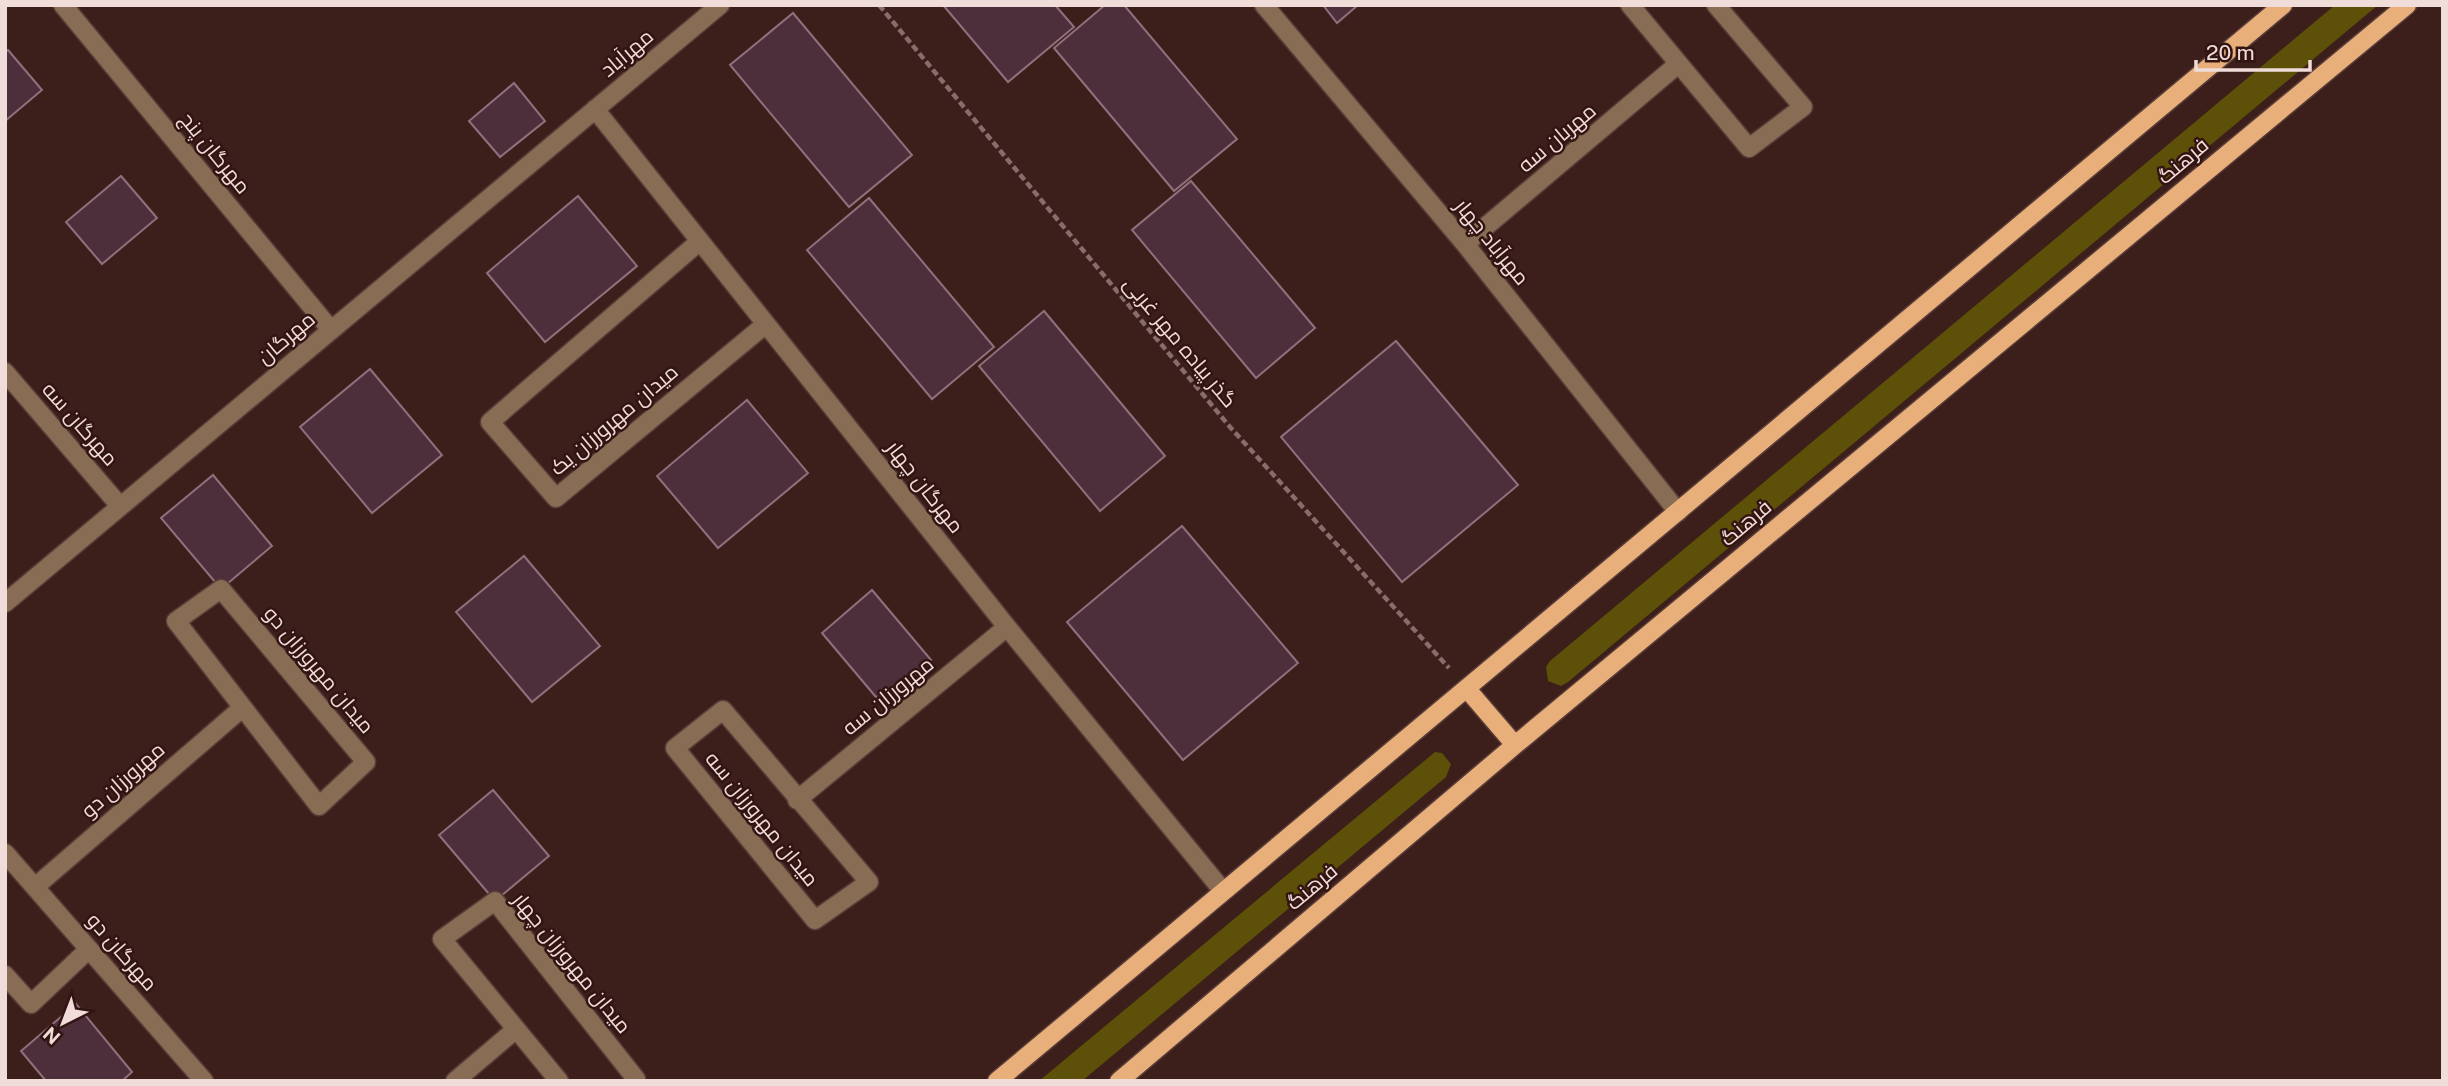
<svg xmlns="http://www.w3.org/2000/svg" width="2448" height="1086" viewBox="0 0 2448 1086" font-family="'Public Sans',Cairo,sans-serif">
	<style>
		.green { fill: #5d5008 }
		.building { fill: #4c2f3b; stroke: #916f7d; stroke-width: 2 }
		.lines { fill: none; stroke-linecap: round; stroke-linejoin: round }
		.minor-casing { stroke: #593d39; stroke-width: 21 }
		.major-casing { stroke: #593d39; stroke-width: 21 }
		.path { stroke: #876e6a; stroke-width: 4.5; stroke-dasharray: 7 3.5; stroke-linecap: butt }
		.minor { stroke: #886c53; stroke-width: 18 }
		.major { stroke: #e9af7a; stroke-width: 18 }
		.labels { text-anchor: middle; stroke-width: 5; stroke-linejoin: round; paint-order: stroke }
		.street-label { font-size: 21px; fill: #f0dcd9; stroke: #321512 }
	</style>
	<rect width="100%" height="100%" fill="#3c1f1b"/>
	<path class="green" d="M2335 5H2378L1568 682 1561 686 1548 681 1546 667 1550 661Z
		M1435 752 1442 753 1451 764 1446 777 1082 1081H1039Z"/>
	<path class="building" d="M943 5H1055L1074 27 1008 82Z
		M1105 5H1124L1237 139 1174 191 1054 48Z
		M1323 5H1358L1337 23Z
		M793 13 912 155 849 207 730 65Z
		M8 50 42 90 5 121V52Z
		M514 83 545 121 500 157 469 121Z
		M121 176 157 218 102 264 66 222Z
		M1191 181 1315 328 1256 378 1132 230Z
		M578 196 637 266 545 342 487 273Z
		M869 198 994 347 932 399 807 250Z
		M1044 311 1165 456 1100 511 979 366Z
		M1396 341 1518 485 1402 582 1281 437Z
		M370 369 442 455 372 513 300 427Z
		M747 400 808 473 718 548 657 476Z
		M213 475 272 546 221 589 161 518Z
		M1182 526 1298 663 1183 760 1067 622Z
		M524 556 600 646 532 702 456 612Z
		M872 590 931 660 881 703 822 633Z
		M493 790 549 856 495 901 439 835Z
		M76 1004 132 1072 122 1081H46L21 1051Z"/>
	<g class="lines">
		<defs>
			<path id="minor" d="M63 5 331 330
				M1264 5 1465 244 1678 512
				M1630 5 1749 148 1803 107 1716 5
				M595 109 1007 627 1223 891
				M700 241 490 422 556 498 766 324
				M1465 244 1677 65
				M5 372 120 506
				M221 589 366 762 319 806 176 621Z
				M5 603 720 5
				M723 710 869 882 815 920 675 748Z
				M797 800 1007 627
				M5 853 204 1081
				M35 887 241 709
				M5 975 31 1004 89 949
				M455 1081 515 1030
				M559 1081 442 939 495 901 636 1079 633 1081"/>
			<path id="major" d="M1467 689 1515 745
				M997 1081 2283 5
				M1119 1081 1515 745 2407 5"/>
		</defs>
		<use href="#minor" class="minor-casing"/>
		<use href="#major" class="major-casing"/>
		<path class="path" d="M879 5 1230 427 1449 668"/>
		<use href="#minor" class="minor"/>
		<use href="#major" class="major"/>
	</g>
	<g class="labels">
		<g class="street-label">
			<text transform="translate(627 53) rotate(-40)" y="7">مهرآباد</text>
			<text transform="translate(1557 138) rotate(-40)" y="7">مهربان سه</text>
			<text transform="translate(215 153) rotate(51)" y="7">مهرگان پنج</text>
			<text transform="translate(2183 161) rotate(-40)" y="7">فرهنگ</text>
			<text transform="translate(1492 242) rotate(51)" y="7">مهرآباد چهار</text>
			<text transform="translate(286 338) rotate(-40)" y="7">مهرگان</text>
			<text transform="translate(1180 342) rotate(50)" y="7">گذر پیاده مهر غربی</text>
			<text transform="translate(614 420) rotate(-40)" y="7">میدان مهرورزان یک</text>
			<text transform="translate(80 424) rotate(49)" y="7">مهرگان سه</text>
			<text transform="translate(925 487) rotate(52)" y="7">مهرگان چهار</text>
			<text transform="translate(1746 523) rotate(-40)" y="7">فرهنگ</text>
			<text transform="translate(319 670) rotate(50)" y="7">میدان مهرورزان دو</text>
			<text transform="translate(888 696) rotate(-39)" y="7">مهرورزان سه</text>
			<text transform="translate(123 780) rotate(-41)" y="7">مهرورزان دو</text>
			<text transform="translate(762 819) rotate(51)" y="7">میدان مهرورزان سه</text>
			<text transform="translate(1312 887) rotate(-40)" y="7">فرهنگ</text>
			<text transform="translate(122 952) rotate(49)" y="7">مهرگان دو</text>
			<text transform="translate(572 963) rotate(51)" y="7">میدان مهرورزان چهار</text>
		</g>
	</g>
	<rect width="2448" height="1086" fill="none" stroke="#f0dcd9" stroke-width="14"/>
	<g transform="translate(63 1023) rotate(222)" stroke="#321512" stroke-width="5" paint-order="stroke">
	<path d="M0-5L12 26L0 18L-12 26Z" fill="#f0dcd9"/>
	<text y="-10" font-size="19" font-weight="bold" text-anchor="middle" fill="#f0dcd9">N</text>
	</g>
	<path d="M2196 60v10h114v-10" fill="none" stroke="#f0dcd9" stroke-width="3.5"/>
	<text x="2206" y="60" font-size="21" fill="#f0dcd9" stroke="#321512" stroke-width="5" paint-order="stroke">20 m</text>
</svg>
